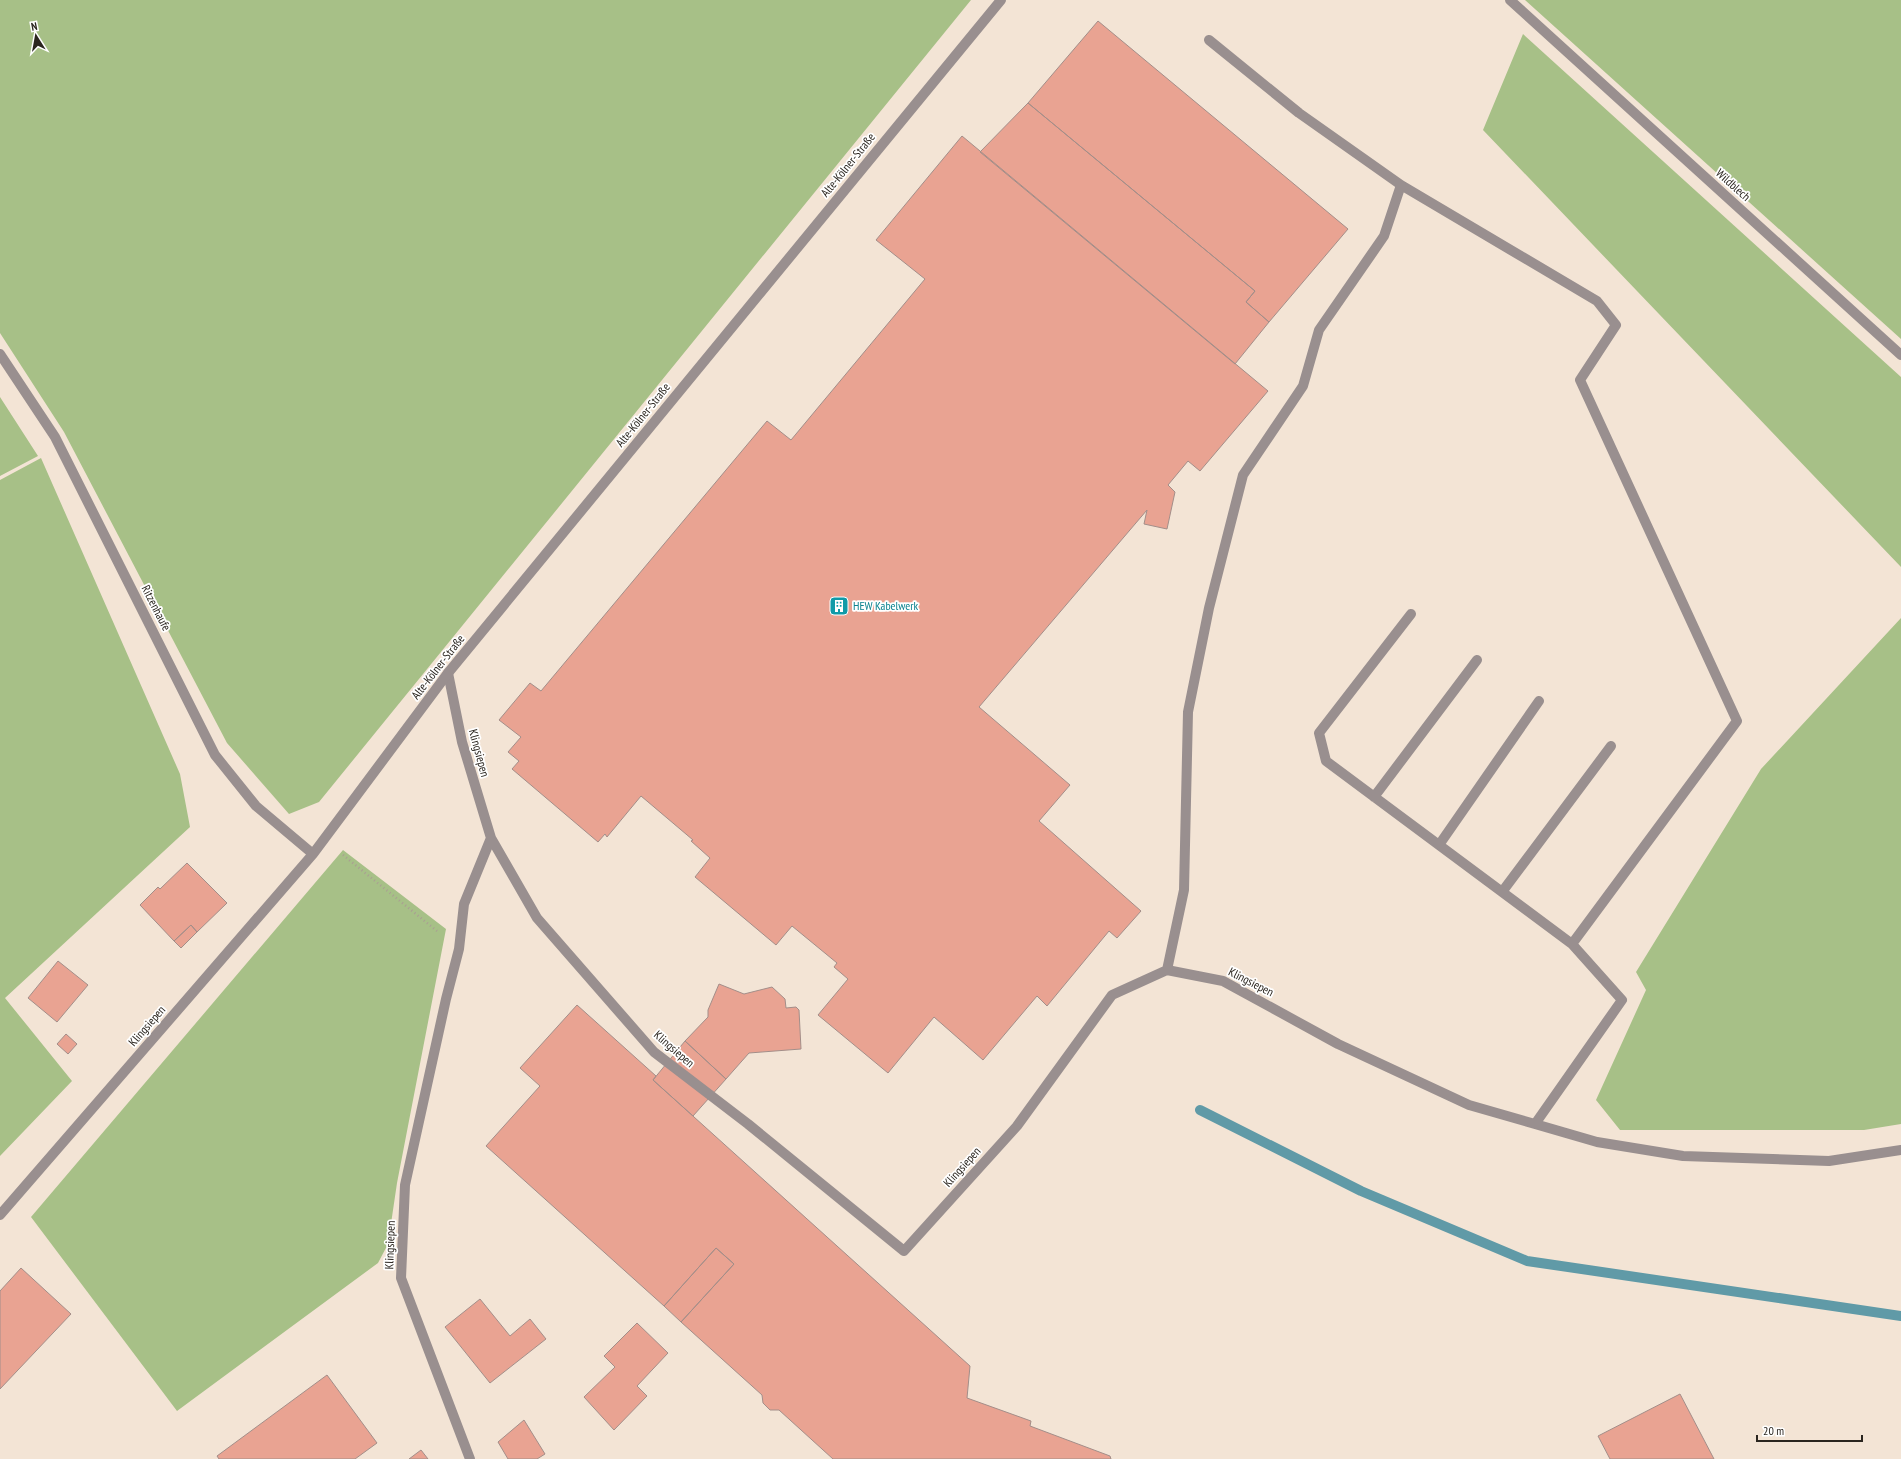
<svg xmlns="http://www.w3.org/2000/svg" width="1901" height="1459" viewBox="0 0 1901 1459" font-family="'PT Sans Narrow',sans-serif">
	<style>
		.green { fill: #a7c087 }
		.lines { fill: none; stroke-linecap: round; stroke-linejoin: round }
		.stream { stroke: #609aa7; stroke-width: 10 }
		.building { fill: #e9a392; stroke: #a38e89 }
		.path { stroke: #aa9e93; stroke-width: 2.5; stroke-dasharray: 1 3; stroke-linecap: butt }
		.service { stroke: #998f8f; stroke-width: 10 }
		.minor { stroke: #998f8f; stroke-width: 10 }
		.labels { text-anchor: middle; stroke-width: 3.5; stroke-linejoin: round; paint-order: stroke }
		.street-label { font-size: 12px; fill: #2a251f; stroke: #fff }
		.culture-label { font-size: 12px; fill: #0d838f; stroke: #fff; text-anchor: start }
	</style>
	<rect width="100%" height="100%" fill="#f3e4d5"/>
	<path class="green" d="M0 0H971L319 802 289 814 227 743 64 432 0 333Z
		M1525 0H1901V339Z
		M1523 34 1901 377V567L1483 130Z
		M0 397 38 456 0 476Z
		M41 458 180 774 190 827 5 998 72 1081 0 1156V480Z
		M1901 618V1124L1864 1130H1620L1596 1100 1646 990 1636 972 1761 769Z
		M343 850 446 929 397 1183 388 1244 378 1263 177 1411 31 1217Z"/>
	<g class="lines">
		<path class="stream" d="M1200 1110 1361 1191 1527 1261 1901 1316"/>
	</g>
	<path class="building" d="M1098 21 1348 229 1269 322 1246 302 1255 291 1028 103Z
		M1028 103 1255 291 1246 302 1269 322 1235 364 980 152Z
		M962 136 1268 391 1200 471 1188 461 1168 485 1175 492 1167 529 1144 524 1147 510 979 707 1070 785 1039 821 1141 911 1117 938 1109 931 1047 1006 1037 996 983 1060 934 1017 888 1073 818 1015 848 979 834 967 837 963 792 926 776 945 695 877 710 858 691 841 693 840 641 796 607 837 605 834 598 842 512 769 519 761 508 752 521 737 499 720 530 683 541 691 767 421 791 440 925 279 876 240Z
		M187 863 227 903 197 932 191 925 174 941 140 905 158 887 160 889Z
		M191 925 197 932 181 948 174 941Z
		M58 961 88 985 57 1022 28 998Z
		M719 984 744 994 772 987 785 999 786 1008 796 1007 799 1010 801 1049 749 1053 726 1079 685 1041 708 1017V1010Z
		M577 1005 656 1076 653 1080 970 1366 967 1398 1031 1421 1030 1426 1110 1456 1111 1459H833L779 1410H770L763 1403 762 1395 681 1322 734 1264 716 1248 664 1306 486 1146 540 1086 520 1068Z
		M66 1034 77 1044 68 1054 57 1044Z
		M685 1041 726 1079 693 1116 653 1080Z
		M716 1248 734 1264 681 1322 664 1306Z
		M21 1268 71 1314 0 1389V1291Z
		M480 1299 510 1336 530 1319 546 1339 490 1383 445 1327Z
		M637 1323 668 1353 637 1386 647 1396 614 1430 584 1397 615 1367 604 1356Z
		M327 1375 377 1443 355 1459H219L217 1456Z
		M1680 1394 1714 1459H1610L1598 1436Z
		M524 1420 545 1454 537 1459H508L498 1442Z
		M421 1450 428 1459H409Z"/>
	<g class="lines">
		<path class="path" d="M343 855 437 931"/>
		<path class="service" d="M1401 185 1597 301 1616 325 1580 380 1737 721 1572 944
			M1411 614 1319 733 1326 761 1572 944 1622 1000 1535 1124 1597 1142 1683 1156 1829 1161 1901 1150
			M448 673 462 742 491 838 537 918 654 1052 748 1124 904 1251 1017 1126 1112 995 1167 970 1223 981 1338 1044 1469 1105 1535 1124
			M1374 797 1477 660
			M1439 845 1539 701
			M1502 892 1611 746
			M1167 970 1184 890 1188 712 1209 608 1243 475 1303 386 1319 330 1384 236 1401 185 1299 113 1209 40
			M470 1459 401 1278 405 1185 446 999 459 949 464 904 491 838"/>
		<path class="minor" d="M1510 0 1901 355
			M0 354 55 437 215 755 256 806 313 854
			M0 1215 313 854 448 673 1001 0"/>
	</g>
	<defs>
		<symbol id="building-square" viewBox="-11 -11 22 22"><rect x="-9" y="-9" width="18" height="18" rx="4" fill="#0f9aa8" stroke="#fff"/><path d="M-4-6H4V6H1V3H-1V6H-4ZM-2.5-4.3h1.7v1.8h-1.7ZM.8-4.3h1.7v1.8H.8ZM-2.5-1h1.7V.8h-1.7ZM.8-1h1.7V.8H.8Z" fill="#fff"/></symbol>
	</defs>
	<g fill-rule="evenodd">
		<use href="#building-square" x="828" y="595" width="22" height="22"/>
	</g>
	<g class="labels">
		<g class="street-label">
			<text transform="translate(848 165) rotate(-51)" y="4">Alte-Kölner-Straße</text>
			<text transform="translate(1733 185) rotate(42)" y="4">Wildblech</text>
			<text transform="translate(643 415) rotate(-51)" y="4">Alte-Kölner-Straße</text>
			<text transform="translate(156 608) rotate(63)" y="4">Ritzenhaufe</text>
			<text transform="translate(438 667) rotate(-52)" y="4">Alte-Kölner-Straße</text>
			<text transform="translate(479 753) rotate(75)" y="4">Klingsiepen</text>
			<text transform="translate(1251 982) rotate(27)" y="4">Klingsiepen</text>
			<text transform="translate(147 1026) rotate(-49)" y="4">Klingsiepen</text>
			<text transform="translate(674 1049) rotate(41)" y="4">Klingsiepen</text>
			<text transform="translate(962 1167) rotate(-48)" y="4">Klingsiepen</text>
			<text transform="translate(390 1245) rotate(-88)" y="4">Klingsiepen</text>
		</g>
		<g class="culture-label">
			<text x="853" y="610">HEW Kabelwerk</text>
		</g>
	</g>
	<g transform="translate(36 36) rotate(349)" stroke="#ffffff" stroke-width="3" paint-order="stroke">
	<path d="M0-3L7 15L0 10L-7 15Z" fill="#2a251f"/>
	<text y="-6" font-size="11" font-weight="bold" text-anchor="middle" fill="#2a251f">N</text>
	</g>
	<path d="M1757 1435v6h105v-6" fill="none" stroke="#2a251f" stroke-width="2"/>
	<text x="1763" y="1435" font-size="12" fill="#2a251f" stroke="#ffffff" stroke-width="3" paint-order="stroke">20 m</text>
</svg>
